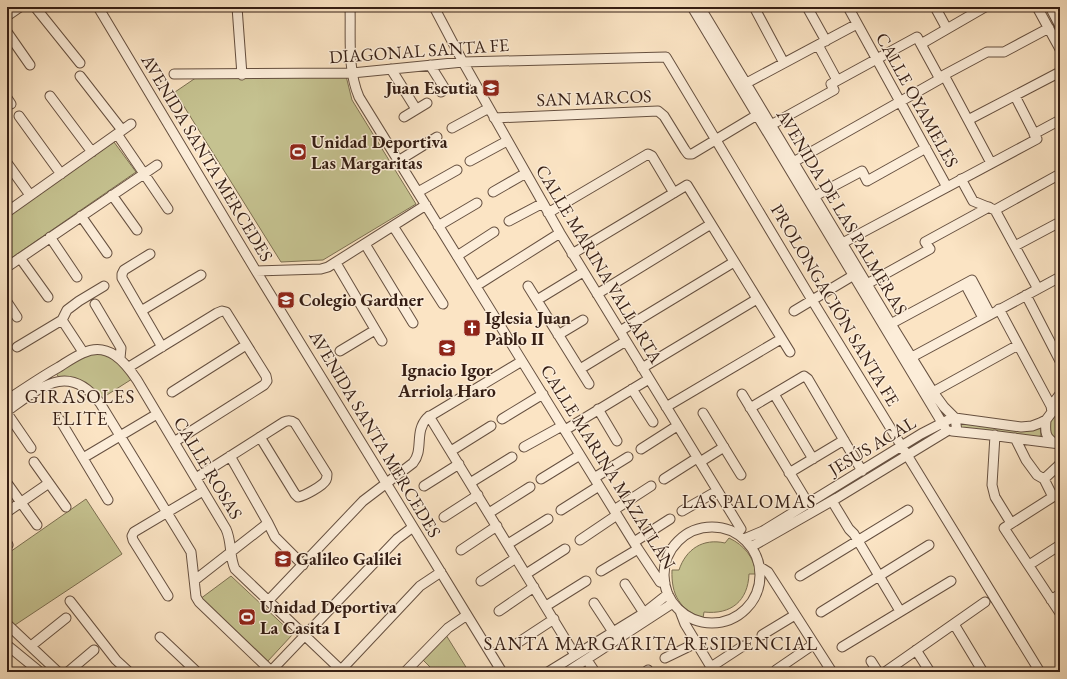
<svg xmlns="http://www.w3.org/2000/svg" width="1067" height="679" viewBox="0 0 1067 679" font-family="'EB Garamond',serif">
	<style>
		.green { fill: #c5c290; stroke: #7d7052 }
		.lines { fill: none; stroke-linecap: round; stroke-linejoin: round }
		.minor-casing { stroke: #665040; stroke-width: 11 }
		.minor { stroke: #fcedd9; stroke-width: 9 }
		.labels { text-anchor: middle; stroke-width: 3; stroke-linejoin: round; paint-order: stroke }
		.street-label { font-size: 18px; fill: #351e14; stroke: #fcedd9 }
		.poi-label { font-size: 18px; font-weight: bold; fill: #351e14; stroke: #fcedd9; text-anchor: start }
		.neighbourhood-label { font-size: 19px; letter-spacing: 1px; fill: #351e14; stroke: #fcedd9 }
	</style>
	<rect width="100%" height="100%" fill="#fbe4c4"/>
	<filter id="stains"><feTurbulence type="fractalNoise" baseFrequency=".005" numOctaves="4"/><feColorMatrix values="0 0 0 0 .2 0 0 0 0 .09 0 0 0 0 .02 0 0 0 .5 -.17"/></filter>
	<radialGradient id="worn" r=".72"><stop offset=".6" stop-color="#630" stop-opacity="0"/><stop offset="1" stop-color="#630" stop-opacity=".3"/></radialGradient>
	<path class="green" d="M346 76 352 100 416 204 323 260 281 262 175 92 197 77Z
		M114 142 136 172 7 261V216Z
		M104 353 122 364 132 379 99 400 61 380 55 372 84 355Z
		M1060 407V440L1054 439 1048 435 1046 420Z
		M956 421 1040 426 1041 436 1031 438 959 430Z
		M897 451 900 457 753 541V540Z
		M86 499 122 554 15 625 7 617V554Z
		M729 538C744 545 754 557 756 574H749C748 601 731 615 704 612L703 618C680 610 671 595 672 570H679C686 549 703 538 725 543Z
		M231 576 293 634 267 662 200 599Z
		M446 635 469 672H435L422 659Z"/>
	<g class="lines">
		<defs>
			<path id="minor" d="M35 7 80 63
				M98 7 256 271 502 672
				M237 7 242 75
				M350 7C351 36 347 69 359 97L638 549 660 582 665 583
				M434 7 463 62 560 233 741 529 737 534
				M692 7 947 431
				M700 7 891 324 933 392 944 407 955 418 957 431
				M754 7 784 63
				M807 7 826 41
				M848 7 947 187
				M935 7 947 29
				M1037 7 1060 49
				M1050 7 1060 26
				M7 16 20 7
				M7 32 30 65
				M921 44 985 7
				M818 45 837 80
				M430 65 445 89 441 92
				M391 69 416 109
				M174 74 352 73 463 62 666 57 812 300 1040 672
				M944 75 991 163
				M80 76 122 130
				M741 86 857 24
				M50 96 92 152
				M7 98 11 104
				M19 116 61 174
				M404 117 427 103
				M494 118 658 111 664 116 685 150 688 154H692L757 115
				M968 120 1060 72
				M771 125 834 90 831 84 917 37 940 79
				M452 128 489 108
				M117 134 168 209
				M1034 134 1060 120
				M398 161 437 137
				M470 161 507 141
				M7 163 30 195
				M790 164 940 79 944 75 987 52H1004L1049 28
				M961 179 973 201 995 210 1038 289
				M418 192 457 170
				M493 192 526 173
				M112 195 137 230
				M815 196 862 171 867 181 926 148
				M995 210 1060 174
				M7 212 131 124
				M548 213 648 154 652 156 674 193
				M81 216 107 253
				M509 221 543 203
				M393 226 443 304
				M438 226 477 203
				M50 237 77 277
				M365 244 413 323
				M837 246 1037 139 1015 96
				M1015 246 1060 222
				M150 254 124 270 122 274V278L162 347
				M572 254 687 185 790 352
				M457 256 494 232
				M20 258 48 297
				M336 263 382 341
				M7 267 157 165
				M256 271 321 269 328 267 426 205
				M867 284 930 249 925 242 989 207
				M965 284 983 318
				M476 286 560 233
				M528 286 589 384
				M597 294 711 224
				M1026 295 1060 361
				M537 300 583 272
				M7 302 17 317
				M95 304 121 348 120 358
				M999 309 1051 406 1052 412
				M141 311 201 275
				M794 311 854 275
				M62 320 83 352
				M885 327 972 280 990 314
				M620 331 734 262
				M558 335 583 320
				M17 347 62 320 67 310 79 301 104 286
				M340 351 375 330
				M912 357 1060 277
				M129 367 217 313 222 311 226 312 266 376 267 381 264 385 174 442
				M642 368 757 299
				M580 369 626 341
				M632 389 653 422
				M172 392 246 345
				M933 392 1018 345
				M742 394 808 503
				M774 394 813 459
				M7 400C24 389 41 377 59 367 67 362 74 357 83 353 108 341 125 362 137 380L226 529C232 542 229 556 235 569L343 672
				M1051 406 1060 394
				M666 407 781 339
				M750 408 804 376 808 379 862 471
				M598 409 617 441
				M7 411C40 388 68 361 100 403L188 547 191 552 196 597 199 602 272 672
				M7 413 31 448
				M703 413 741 475
				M429 416 575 655
				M502 419 543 394
				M60 420 108 500
				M1046 420C1045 431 1045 438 1055 443
				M565 430 649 379
				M952 431 990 435 1060 444
				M995 435 992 485 995 497 1011 523
				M1015 438 1026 460 1037 475 1044 479 1053 497
				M524 447 562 426
				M641 449 677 426
				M451 451 491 426
				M230 456 268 523 275 537 303 565
				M83 458 157 414
				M34 462 66 507
				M700 462 724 447
				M789 473 844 440
				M196 478 284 422C288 420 291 420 295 423L327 474C327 477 327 478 326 480 323 486 304 496 298 497L295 494 260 437
				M594 478 628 457
				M541 479 580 455
				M664 479 697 458
				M1044 479 1059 465 1060 463
				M7 483 37 525
				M470 483 512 457
				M424 486 459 464
				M1059 493 1004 528 1060 613
				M832 501 849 529 854 534 900 611
				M561 510 599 486
				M614 510 651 486
				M682 511 717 491
				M7 512 49 483
				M489 513 530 487
				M444 517 478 495
				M664 575a48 48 0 1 1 96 0a48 48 0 1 1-96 0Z
				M744 539 763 531 921 434 950 419 955 418 1021 427 1032 426 1040 423 1046 420 1052 412 1060 405
				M580 540 617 515
				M634 542 670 519
				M7 543 8 545
				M508 544 548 519
				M751 547 837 498 947 431
				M461 550 497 526
				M1029 565 1060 545
				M760 567 768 572 832 672
				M601 571 638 549
				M526 574 565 549
				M800 576 908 510
				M195 580 268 523
				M481 581 516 558
				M625 584 644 613
				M168 596 133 540 132 536 134 532 203 491
				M1051 600 1060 594
				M70 601 116 660 129 672
				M268 601 363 501 413 463C424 450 414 432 427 418L522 361
				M594 603 613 632
				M546 606 586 581
				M499 611 534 587
				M680 611 685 624 714 672
				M821 612 929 545
				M7 624 58 672
				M954 624 983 672
				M762 635 795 615
				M160 637 197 672
				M519 642 554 619
				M7 645 40 672
				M31 646 66 618
				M842 647 951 581
				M916 650 930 672
				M665 658 696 643
				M587 660 595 672
				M871 661 878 672
				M711 667 743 646
				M341 670 420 586 441 572
				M776 670 814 644
				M68 672 94 650
				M270 672 397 539 413 527
				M405 672 448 628 467 615
				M548 672 644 613 668 594
				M567 672 673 603
				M645 672 648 670
				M885 672 985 602"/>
		</defs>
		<use href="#minor" class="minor-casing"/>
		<use href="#minor" class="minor"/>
	</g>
	<defs>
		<symbol id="school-square" viewBox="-11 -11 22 22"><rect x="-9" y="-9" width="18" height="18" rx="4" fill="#8f2418" stroke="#fcedd9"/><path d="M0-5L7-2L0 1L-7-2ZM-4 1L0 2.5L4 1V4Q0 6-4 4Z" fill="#fff"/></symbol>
		<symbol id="stadium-square" viewBox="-11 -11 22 22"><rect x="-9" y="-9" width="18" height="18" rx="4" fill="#8f2418" stroke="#fcedd9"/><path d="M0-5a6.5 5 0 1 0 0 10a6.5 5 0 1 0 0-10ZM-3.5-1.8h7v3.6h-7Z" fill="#fff"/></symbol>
		<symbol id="church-square" viewBox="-11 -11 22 22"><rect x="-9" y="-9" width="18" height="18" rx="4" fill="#8f2418" stroke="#fcedd9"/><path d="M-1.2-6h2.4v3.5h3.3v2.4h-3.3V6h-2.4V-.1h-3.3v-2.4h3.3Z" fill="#fff"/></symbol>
	</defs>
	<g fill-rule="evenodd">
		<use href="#school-square" x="481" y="78" width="20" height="20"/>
		<use href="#stadium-square" x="288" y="142" width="20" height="20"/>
		<use href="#school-square" x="276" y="290" width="20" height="20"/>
		<use href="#church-square" x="462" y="318" width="20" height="20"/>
		<use href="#school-square" x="437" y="338" width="20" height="20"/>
		<use href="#school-square" x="273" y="549" width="20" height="20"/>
		<use href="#stadium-square" x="237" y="607" width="20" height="20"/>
	</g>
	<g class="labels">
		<g class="street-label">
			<text transform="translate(419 51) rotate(-4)" y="6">DIAGONAL SANTA FE</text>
			<text transform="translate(594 98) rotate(-2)" y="6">SAN MARCOS</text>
			<text transform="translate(917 100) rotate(61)" y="6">CALLE OYAMELES</text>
			<text transform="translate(207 158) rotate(59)" y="6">AVENIDA SANTA MERCEDES</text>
			<text transform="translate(842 212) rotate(59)" y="6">AVENIDA DE LAS PALMERAS</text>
			<text transform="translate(599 264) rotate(59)" y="6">CALLE MARINA VALLARTA</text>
			<text transform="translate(835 305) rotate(59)" y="6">PROLONGACIÓN SANTA FE</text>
			<text transform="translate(375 434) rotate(59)" y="6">AVENIDA SANTA MERCEDES</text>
			<text transform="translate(872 446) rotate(-31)" y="6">JESÚS ACAL</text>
			<text transform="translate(608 467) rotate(58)" y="6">CALLE MARINA MAZATLÁN</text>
			<text transform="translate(208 468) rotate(59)" y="6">CALLE ROSAS</text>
		</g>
		<g class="poi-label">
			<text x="478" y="94" text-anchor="end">Juan Escutia</text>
			<text x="311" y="148">Unidad Deportiva<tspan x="311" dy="21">Las Margaritas</tspan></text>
			<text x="299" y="306">Colegio Gardner</text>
			<text x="485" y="324">Iglesia Juan<tspan x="485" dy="21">Pablo II</tspan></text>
			<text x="447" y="376" text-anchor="middle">Ignacio Igor<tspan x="447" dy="21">Arriola Haro</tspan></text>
			<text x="296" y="565">Galileo Galilei</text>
			<text x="260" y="613">Unidad Deportiva<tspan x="260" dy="21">La Casita I</tspan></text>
		</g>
		<g class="neighbourhood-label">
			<text x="80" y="403">GIRASOLES<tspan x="80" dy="22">ELITE</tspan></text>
			<text x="749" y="508">LAS PALOMAS</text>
			<text x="651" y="650">SANTA MARGARITA RESIDENCIAL</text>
		</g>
	</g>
	<rect width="1067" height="679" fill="none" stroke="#fbe4c4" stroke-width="24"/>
	<rect x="8" y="8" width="1051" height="663" fill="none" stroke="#351e14" stroke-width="2"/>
	<rect x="12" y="12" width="1043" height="655" fill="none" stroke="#351e14"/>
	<rect width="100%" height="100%" filter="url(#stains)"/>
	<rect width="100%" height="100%" fill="url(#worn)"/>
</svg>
